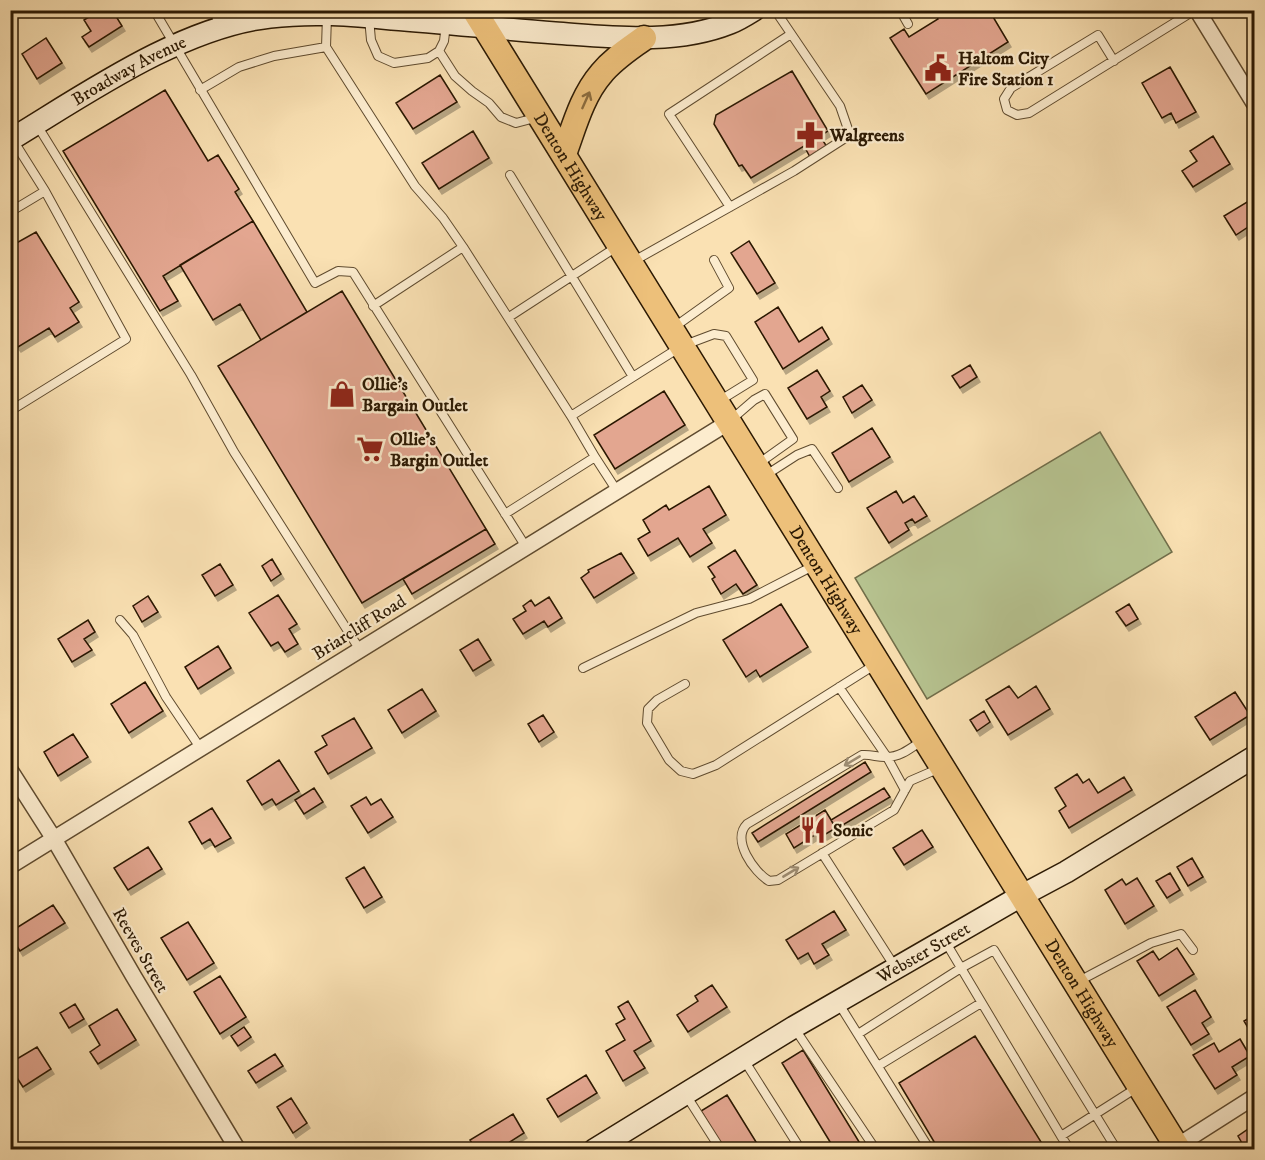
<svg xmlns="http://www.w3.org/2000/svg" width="1265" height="1160" viewBox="0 0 1265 1160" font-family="'IM FELL DW Pica',serif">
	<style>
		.green { fill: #b7c491; stroke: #716e4a; stroke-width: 1.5 }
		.building { fill: #e3a690; stroke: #2b1903; stroke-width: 1.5; filter: url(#shadow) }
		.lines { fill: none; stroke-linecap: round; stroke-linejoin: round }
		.lane-casing { stroke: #5f4b2f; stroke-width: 10 }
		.street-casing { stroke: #5f4b2f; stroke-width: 18 }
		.secondary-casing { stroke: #2b1903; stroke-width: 24 }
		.primary-casing { stroke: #2b1903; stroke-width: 27 }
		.lane { stroke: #fcecce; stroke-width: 8 }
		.street { stroke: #fcecce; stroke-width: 15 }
		.secondary { stroke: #fcecce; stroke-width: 21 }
		.primary { stroke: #edc07a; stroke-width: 24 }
		.oneway { stroke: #8c6c3e }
		.oneway2 { stroke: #9e8d73 }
		.labels { text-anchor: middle; stroke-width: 4.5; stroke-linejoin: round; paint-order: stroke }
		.poi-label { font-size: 18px; font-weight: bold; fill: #2b1903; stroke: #fcecce; text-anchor: start }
		.street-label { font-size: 18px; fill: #2b1903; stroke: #fcecce }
	</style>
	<defs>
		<filter id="shadow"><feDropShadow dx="3" dy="5" stdDeviation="0" flood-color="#0004"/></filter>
	</defs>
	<rect width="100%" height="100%" fill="#fae1b3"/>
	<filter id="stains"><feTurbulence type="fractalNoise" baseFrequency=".00333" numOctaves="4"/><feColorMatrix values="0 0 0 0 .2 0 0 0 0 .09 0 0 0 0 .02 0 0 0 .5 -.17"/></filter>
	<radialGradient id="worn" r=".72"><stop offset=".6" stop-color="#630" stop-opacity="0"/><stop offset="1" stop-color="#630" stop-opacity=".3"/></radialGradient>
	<path class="green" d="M1100 432 1172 552 927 699 855 578Z"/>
	<path class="building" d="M100 10H105L109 16 114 13 122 26 89 47 82 37 91 31 84 20Z
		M933 10H989L1008 42 926 94 890 38 904 29 909 37 938 19Z
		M46 38 62 63 37 79 22 54Z
		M1170 67 1196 112 1176 123 1171 113 1162 118 1142 83Z
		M792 71 828 131 820 136 827 147 810 157 804 146 751 178 742 165 739 166 714 124 716 115Z
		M440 75 457 102 413 129 396 103Z
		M165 90 208 161 218 155 239 189 235 192 253 221 163 276 178 301 160 311 63 151Z
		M473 131 489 158 439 189 422 163Z
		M1213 136 1230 164 1193 187 1182 171 1197 161 1190 151Z
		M1252 199 1254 203V223L1236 235 1224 216Z
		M253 221 307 312 261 340 240 304 213 320 180 265Z
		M36 232 79 302 70 308 79 322 55 337 49 328 18 347 10 336V241L13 245Z
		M749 241 775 283 757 294 731 253Z
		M342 291 486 529 362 603 218 366Z
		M778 307 799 342 822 327 829 339 783 369 755 322Z
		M970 365 977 377 960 388 952 376Z
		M817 370 830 391 821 397 827 407 807 419 788 388Z
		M862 385 872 400 852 413 843 397Z
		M664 391 685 425 615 469 594 435Z
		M872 428 890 457 849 482 832 453Z
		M709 486 726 515 703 529 712 543 690 557 678 538 648 556 638 539 650 532 643 520 666 505 669 510Z
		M896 491 903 503 914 496 927 516 915 523 912 519 905 523 909 530 889 543 867 508Z
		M486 529 495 544 412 594 403 579Z
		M735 550 757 585 743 594 736 584 721 594 712 579 715 577 708 567Z
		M621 553 634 573 594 598 581 578 589 572 588 570Z
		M272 559 281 574 271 581 262 566Z
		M220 564 233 585 215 596 202 575Z
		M278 595 297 624 289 629 298 644 285 652 278 642 271 646 249 613Z
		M148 596 158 612 142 622 133 606Z
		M549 597 562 618 548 627 544 621 523 634 513 619 526 611 523 606 531 600 535 606Z
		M781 604 808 647 760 677 756 670 746 677 723 640Z
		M1129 604 1138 619 1126 626 1116 612Z
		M88 620 95 632 84 639 92 650 72 662 58 639Z
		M478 639 491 660 473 671 460 650Z
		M218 646 231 668 198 689 185 667Z
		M145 682 163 711 129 733 111 704Z
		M1009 686 1018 698 1036 686 1050 709 1008 735 986 700Z
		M422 689 436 711 402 733 388 710Z
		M1235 692 1250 715 1210 740 1195 717Z
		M984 711 990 722 977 731 970 720Z
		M543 715 554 732 539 742 528 724Z
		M354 718 372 748 328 774 315 752 327 745 322 736Z
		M73 734 88 757 58 776 44 752Z
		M279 760 299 791 276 805 272 799 262 805 247 781Z
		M865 762 871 772 758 842 752 833Z
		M1077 774 1083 783 1089 779 1098 793 1124 777 1132 790 1069 828 1059 811 1066 806 1055 788Z
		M314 788 323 802 304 814 295 800Z
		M884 788 890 797 836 829 831 820Z
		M366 797 371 805 381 799 393 817 368 833 351 806Z
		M212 808 231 838 215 847 210 839 202 844 189 822Z
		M825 810 836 828 824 835 821 831 794 848 786 834Z
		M922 830 933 847 904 865 893 848Z
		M148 847 162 869 128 890 114 868Z
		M1192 858 1203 877 1188 886 1177 867Z
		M364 867 382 897 364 908 346 878Z
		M1170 873 1180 890 1167 898 1156 881Z
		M1137 878 1154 906 1125 924 1105 890 1122 879 1126 885Z
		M53 905 65 923 20 951 10 935V932Z
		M834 911 846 930 822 944 829 955 814 964 808 953 798 959 786 940Z
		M188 922 214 963 187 980 161 938Z
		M1177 948 1194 974 1159 996 1137 961 1153 951 1159 960Z
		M220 976 246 1017 220 1034 194 992Z
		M712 985 727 1007 688 1032 677 1015 698 1001 695 996Z
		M1195 990 1211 1017 1202 1023 1209 1034 1191 1045 1167 1007Z
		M628 1001 651 1041 634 1051 645 1068 623 1081 606 1051 625 1040 616 1024 625 1019 618 1007Z
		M75 1004 84 1019 69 1028 60 1013Z
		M117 1009 136 1040 98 1064 90 1052 100 1045 89 1026Z
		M1254 1015V1038L1244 1021Z
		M244 1027 251 1037 238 1046 231 1036Z
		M975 1036 1046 1150H954L952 1147 948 1150H939L899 1083Z
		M1240 1039 1250 1056 1232 1067 1237 1075 1215 1089 1193 1055 1214 1043 1219 1052Z
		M37 1047 51 1069 23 1087 10 1067V1063Z
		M803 1050 864 1150H835L782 1063Z
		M275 1054 283 1066 256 1083 248 1071Z
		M586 1075 597 1093 558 1117 547 1099Z
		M727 1095 761 1150H725L701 1111Z
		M291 1098 307 1123 293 1133 277 1107Z
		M513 1114 524 1133 497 1150H476L470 1140Z
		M1254 1125V1150H1246L1238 1136Z"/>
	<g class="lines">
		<defs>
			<path id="lane" d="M154 10 315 283 338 271 353 272 526 547
				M214 10 220 27
				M900 10 908 24
				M327 16 326 47 415 186 443 218 463 247
				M369 18 371 40 378 56 394 63 428 58 439 51 444 41 446 24
				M439 51 455 76 472 91 489 103 501 117 516 123 535 118
				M1114 61 1098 35 1011 88 1004 99 1007 110 1017 115 1029 113 1195 10
				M200 90 239 67 274 56 326 47
				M37 125 191 375 234 452 360 650
				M510 175 633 377
				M730 207 669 114 791 34
				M10 212 45 191
				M632 262 794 171 850 135 840 106 775 10
				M373 306 463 247 571 416
				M509 317 618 246
				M673 328 729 288 714 260
				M10 411 126 339 45 191 13 140
				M732 419 754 400 765 394 793 439 758 464
				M595 457 571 416 682 346 714 334 726 336 753 380 719 401
				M766 475 797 455 812 449 838 488
				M505 514 595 457 617 491
				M120 620 133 635 166 697 201 749
				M583 668 696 613 749 599 815 565
				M685 684 657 700 648 709 647 723 669 760 681 771 693 774 716 765 876 664
				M839 687 887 757 905 790
				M923 740C912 747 901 757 887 757 879 758 871 754 862 755L747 824C731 840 754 872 769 881L778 880 894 810 910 781 940 768
				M822 853 895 967
				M945 941 1061 1136 1138 1087
				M1079 981 1151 943 1181 934 1193 950
				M839 1004 930 1150
				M795 1029 876 1150
				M858 1034 961 968 994 950 1117 1150
				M744 1060 801 1150
				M878 1066 981 1003
				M686 1095 721 1150
				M1061 1136 1070 1150"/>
			<path id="street" d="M1197 10 1254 103
				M10 770 54 839 134 977 238 1150
				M10 866 729 422
				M1177 1146 1254 1097"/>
			<g id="secondary">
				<path id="s1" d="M10 140C86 94 181 27 270 17 311 12 352 15 392 19 447 23 501 29 555 33 612 37 675 45 730 23 738 20 746 15 754 10"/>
				<path id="s2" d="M594 1150 794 1027 1021 896 1066 872 1254 757"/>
			</g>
			<g id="primary">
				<path id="s3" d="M474 10 1179 1150"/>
				<path d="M564 154C574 127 582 96 601 74 613 59 629 49 644 38"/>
			</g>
		</defs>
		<use href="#lane" class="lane-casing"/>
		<use href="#street" class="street-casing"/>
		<use href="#secondary" class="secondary-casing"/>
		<use href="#primary" class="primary-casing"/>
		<use href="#lane" class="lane"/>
		<use href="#street" class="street"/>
		<use href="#secondary" class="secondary"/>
		<use href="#primary" class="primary"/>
	</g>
	<defs><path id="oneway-shaft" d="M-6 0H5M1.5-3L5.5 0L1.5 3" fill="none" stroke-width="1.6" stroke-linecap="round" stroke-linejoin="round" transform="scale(1.5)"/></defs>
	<use class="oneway" href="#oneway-shaft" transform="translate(586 100) rotate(-66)"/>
	<g class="oneway2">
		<use href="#oneway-shaft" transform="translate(852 761) rotate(149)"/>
		<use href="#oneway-shaft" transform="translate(791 872) rotate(-31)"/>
	</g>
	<defs>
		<symbol id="civic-bare" viewBox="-9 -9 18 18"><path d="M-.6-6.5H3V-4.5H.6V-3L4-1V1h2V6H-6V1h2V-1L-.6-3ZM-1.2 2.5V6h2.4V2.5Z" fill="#8f2418" stroke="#fcecce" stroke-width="2.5" paint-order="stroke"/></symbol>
		<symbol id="pharmacy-bare" viewBox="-9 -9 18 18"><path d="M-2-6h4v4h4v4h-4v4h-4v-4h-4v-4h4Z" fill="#8f2418" stroke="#fcecce" stroke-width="2.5" paint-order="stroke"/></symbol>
		<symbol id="shop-bare" viewBox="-9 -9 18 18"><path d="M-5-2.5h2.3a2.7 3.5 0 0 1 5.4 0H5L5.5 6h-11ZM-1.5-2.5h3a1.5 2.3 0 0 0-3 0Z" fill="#8f2418" stroke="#fcecce" stroke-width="2.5" paint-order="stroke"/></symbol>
		<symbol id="supermarket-bare" viewBox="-9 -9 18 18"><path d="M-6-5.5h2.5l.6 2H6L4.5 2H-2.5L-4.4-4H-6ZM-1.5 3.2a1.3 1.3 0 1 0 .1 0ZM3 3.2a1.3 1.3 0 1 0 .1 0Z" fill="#8f2418" stroke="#fcecce" stroke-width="2.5" paint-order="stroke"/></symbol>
		<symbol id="restaurant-bare" viewBox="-9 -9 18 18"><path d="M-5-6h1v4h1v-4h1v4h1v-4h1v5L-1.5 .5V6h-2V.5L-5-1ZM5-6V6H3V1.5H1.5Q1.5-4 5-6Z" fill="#8f2418" stroke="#fcecce" stroke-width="2.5" paint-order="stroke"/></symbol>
	</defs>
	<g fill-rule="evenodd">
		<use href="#civic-bare" x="919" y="49" width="38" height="38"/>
		<use href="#pharmacy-bare" x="791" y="116" width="38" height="38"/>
		<use href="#shop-bare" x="323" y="375" width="38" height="38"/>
		<use href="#supermarket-bare" x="351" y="430" width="38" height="38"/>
		<use href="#restaurant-bare" x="794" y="811" width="38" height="38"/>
	</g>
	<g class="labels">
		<g class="poi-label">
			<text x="958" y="64">Haltom City<tspan x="958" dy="21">Fire Station 1</tspan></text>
			<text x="830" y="141">Walgreens</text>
			<text x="362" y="390">Ollie's<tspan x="362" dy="21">Bargain Outlet</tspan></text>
			<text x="390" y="445">Ollie's<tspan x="390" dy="21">Bargin Outlet</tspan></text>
			<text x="833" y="836">Sonic</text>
		</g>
		<g class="street-label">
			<text dy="6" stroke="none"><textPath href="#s1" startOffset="138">Broadway Avenue</textPath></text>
			<text dy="6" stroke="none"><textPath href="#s3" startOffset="184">Denton Highway</textPath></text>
			<text dy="6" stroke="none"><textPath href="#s3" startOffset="670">Denton Highway</textPath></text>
			<text transform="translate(359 627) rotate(-32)" y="6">Briarcliff Road</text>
			<text transform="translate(141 950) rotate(60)" y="6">Reeves Street</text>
			<text dy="6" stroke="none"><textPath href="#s2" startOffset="384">Webster Street</textPath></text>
			<text dy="6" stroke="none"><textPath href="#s3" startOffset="1156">Denton Highway</textPath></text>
		</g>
	</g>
	<rect width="1265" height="1160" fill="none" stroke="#fae1b3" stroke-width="36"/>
	<rect x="12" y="12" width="1241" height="1136" fill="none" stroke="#2b1903" stroke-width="3"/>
	<rect x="18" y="18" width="1229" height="1124" fill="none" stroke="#2b1903" stroke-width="1.5"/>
	<rect width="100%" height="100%" filter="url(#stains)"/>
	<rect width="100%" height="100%" fill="url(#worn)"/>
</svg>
